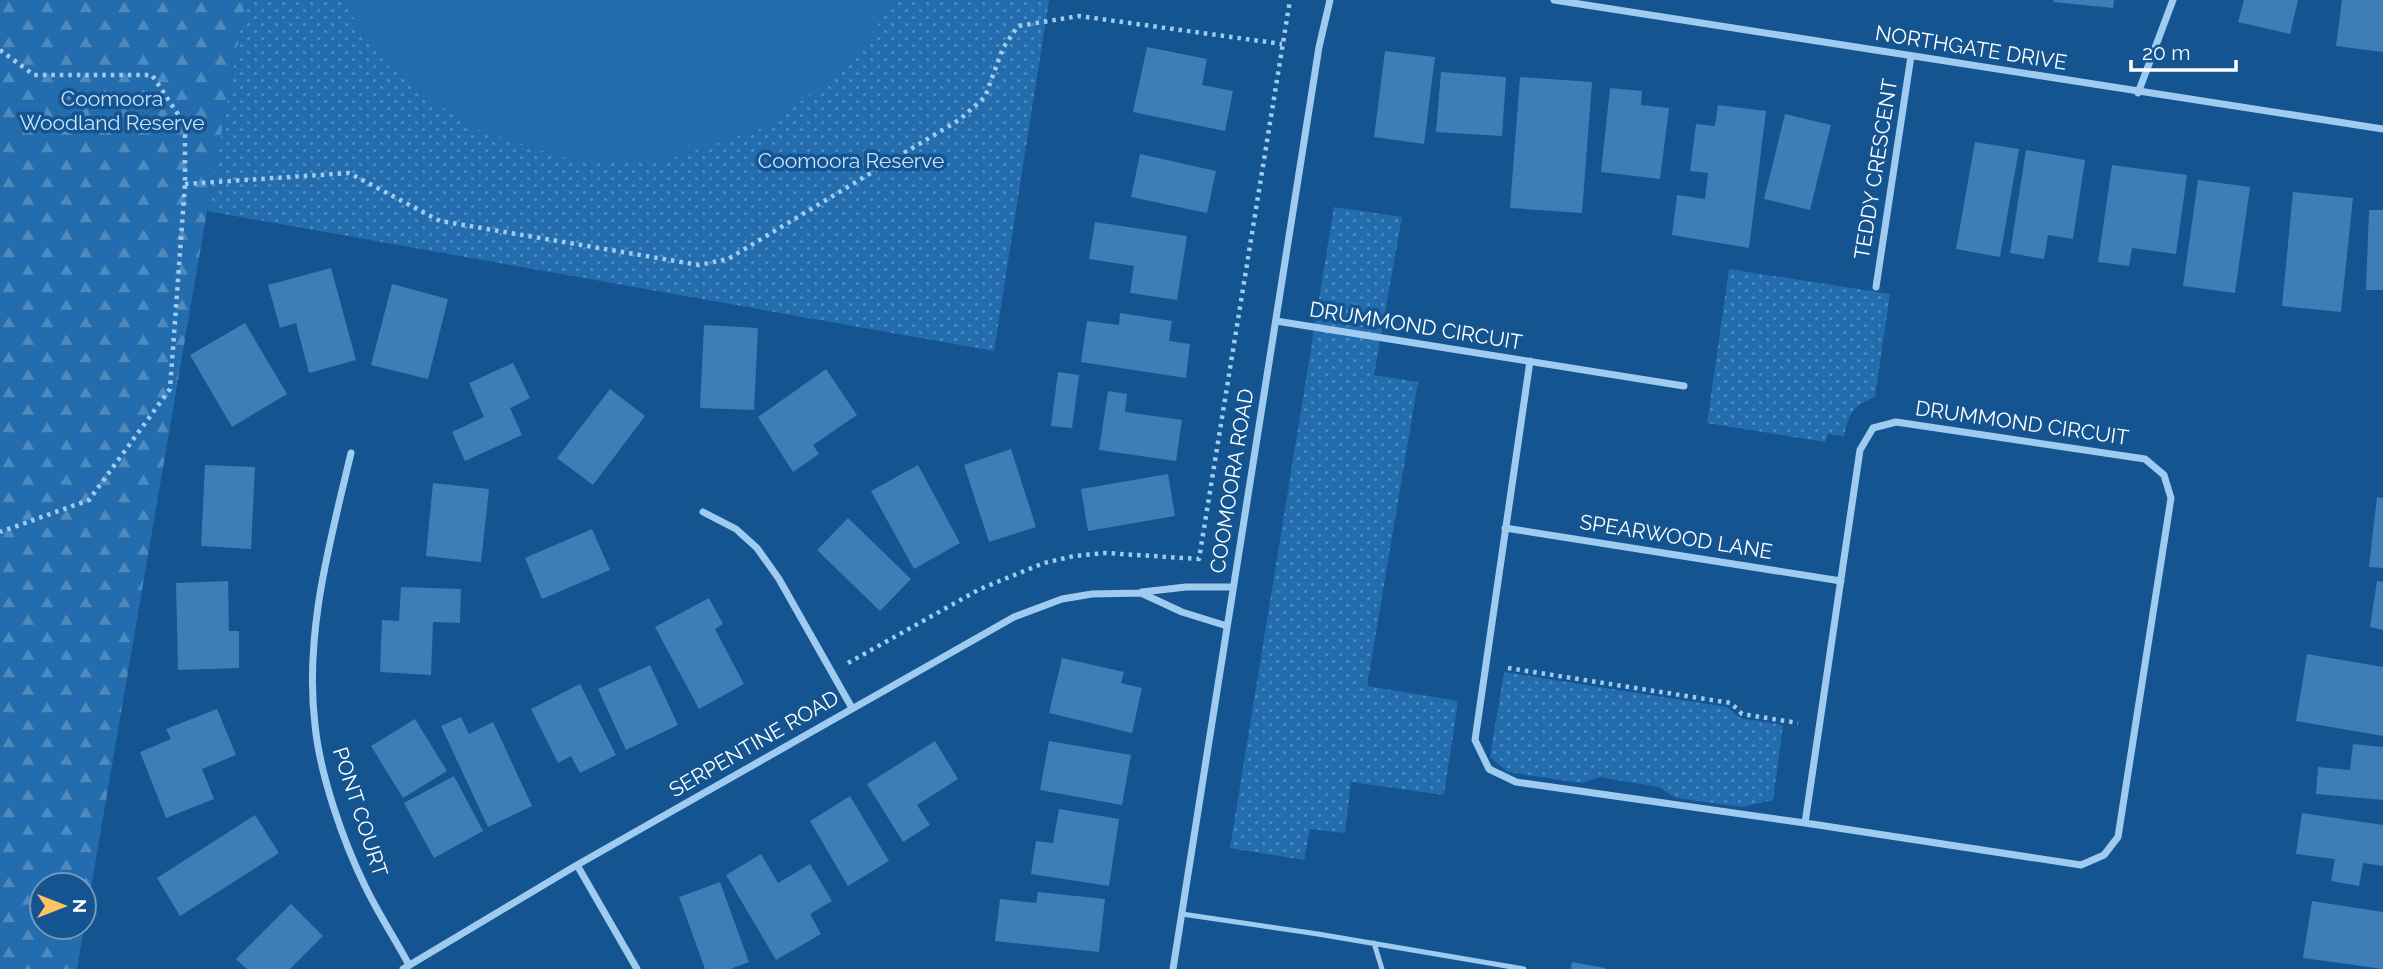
<svg xmlns="http://www.w3.org/2000/svg" width="2383" height="969" viewBox="0 0 2383 969" font-family="Raleway,sans-serif">
	<style>
		.forest { fill: url(#forest-firs); fill-rule: evenodd }
		.park { fill: url(#park-dots) }
		.pitch { fill: #236dae }
		.building { fill: #3d7eb9 }
		.lines { fill: none; stroke-linecap: round; stroke-linejoin: round }
		.path { stroke: #a0cbf1; stroke-width: 4.5; stroke-dasharray: 3.5 5; stroke-linecap: butt }
		.service { stroke: #a0cbf1; stroke-width: 5 }
		.minor { stroke: #a0cbf1; stroke-width: 7 }
		.labels { text-anchor: middle; stroke-width: 7; stroke-linejoin: round; paint-order: stroke }
		.street-label { font-size: 21px; fill: #fff; stroke: #145490 }
		.park-label { font-size: 21px; fill: #c7e3fc; stroke: #145490 }
	</style>
	<defs>
		<pattern id="forest-firs" width="22" height="20" patternUnits="userSpaceOnUse" patternTransform="scale(1.75)"><rect width="22" height="20" fill="#236dae"/><path d="M5 1l3.5 6h-7zM16 11l3.5 6h-7z" fill="#4f8abe"/></pattern>
		<pattern id="park-dots" width="8" height="8" patternUnits="userSpaceOnUse" patternTransform="scale(1.75)"><rect width="8" height="8" fill="#236dae"/><path d="M2 2h.1M6 6h.1" fill="none" stroke="#4f8abe" stroke-width="1.8" stroke-linecap="round"/></pattern>
	</defs>
	<rect width="100%" height="100%" fill="#145490"/>
	<path class="forest" d="M0 0H246L207 211 77 969H0ZM42 885H84V927H42Z"/>
	<path class="park" d="M246 0H1049L994 351 207 211Z
		M1334 207 1402 217 1374 375 1418 382 1367 686 1458 701 1444 795 1351 782 1345 833 1310 829 1304 860 1230 848Z
		M1729 269 1890 294 1875 397C1851 407 1850 412 1844 436L1828 434 1825 442 1707 423Z
		M1504 672 1727 707 1740 718 1783 725 1773 800 1742 807 1676 798 1659 787 1600 777 1582 783 1508 772 1490 757Z"/>
	<path class="pitch" d="M341 0H895L850 64 768 126 670 159H568L469 127 387 65Z"/>
	<path class="building" d="M2054 0H2114L2113 8 2053 2Z
		M2244 0H2298L2290 34 2238 22Z
		M2342 0H2383V52L2336 46Z
		M1147 47 1207 59 1202 85 1233 91 1225 131 1133 112Z
		M1385 51 1435 57 1424 144 1374 137Z
		M1441 72 1506 77 1502 136 1436 132Z
		M1520 77 1592 82 1582 213 1510 208Z
		M1610 88 1642 91 1641 105 1669 108 1660 179 1601 172Z
		M1718 105 1766 111 1749 248 1672 235 1677 195 1705 199 1708 173 1690 171 1696 124 1715 126Z
		M1785 114 1831 125 1810 210 1764 199Z
		M1975 142 2019 149 2000 257 1956 249Z
		M2026 150 2085 160 2073 239 2048 235 2044 259 2010 253Z
		M1140 154 1216 171 1207 213 1131 197Z
		M2112 165 2187 175 2176 254 2132 248 2129 266 2098 262Z
		M2198 180 2250 187 2235 293 2183 286Z
		M2293 192 2353 198 2341 312 2282 306Z
		M2369 210H2383V290H2366Z
		M1095 222 1187 236 1177 300 1130 293 1134 266 1089 259Z
		M331 268 356 360 309 373 296 323 280 328 268 285Z
		M392 284 448 299 428 379 371 365Z
		M1120 313 1172 321 1169 341 1190 344 1186 378 1081 362 1087 321 1119 325Z
		M245 323 287 394 232 427 190 355Z
		M704 325 758 328 754 410 700 408Z
		M513 363 530 398 510 408 522 435 465 461 452 432 484 417 469 383Z
		M826 369 857 415 813 445 819 454 793 472 758 417Z
		M1058 372 1079 375 1072 428 1051 426Z
		M610 389 645 416 593 485 557 458Z
		M1108 391 1127 394 1125 412 1182 420 1176 461 1099 450Z
		M1011 449 1036 527 989 542 964 465Z
		M205 465 255 467 251 549 201 546Z
		M918 465 960 543 914 569 871 491Z
		M1168 474 1175 516 1088 531 1081 489Z
		M433 483 489 489 481 562 426 556Z
		M2377 497 2383 498V568L2369 567Z
		M848 518 911 579 880 611 817 550Z
		M592 529 610 570 542 599 525 558Z
		M228 581 229 631H239V668L178 670 176 583Z
		M2377 581 2383 582V630L2370 627Z
		M401 587 461 589 460 623 433 622 431 675 380 672 382 620 399 621Z
		M709 598 723 624 715 629 744 684 699 709 655 627Z
		M2307 654 2383 667V736L2296 721Z
		M1062 658 1124 672 1121 683 1142 688 1132 733 1049 713Z
		M650 665 678 725 626 750 598 689Z
		M580 684 616 755 580 773 571 756 558 763 531 709Z
		M217 709 236 755 202 769 214 799 166 818 140 752 171 739 166 729Z
		M461 717 469 734 493 722 532 806 488 827 441 726Z
		M415 719 447 771 403 798 371 746Z
		M935 741 958 779 917 805 930 825 903 842 867 784Z
		M1049 741 1131 755 1122 805 1040 790Z
		M2353 744 2383 747V800L2316 794 2318 767 2350 770Z
		M454 776 483 831 434 858 404 803Z
		M850 796 889 861 848 886 810 821Z
		M1059 809 1119 819 1109 886 1031 874 1036 841 1053 843Z
		M2302 813 2383 825V866L2363 863 2359 886 2331 881 2335 859 2296 854Z
		M255 815 279 853 180 916 157 878Z
		M761 854 778 883 810 864 832 901 810 914 821 934 776 960 726 875Z
		M720 882 749 962 730 969H705L679 897Z
		M1038 892 1105 899 1099 952 995 941 1000 899 1036 903Z
		M2312 901 2383 912V969L2303 958Z
		M291 904 323 936 290 969H247L236 959Z
		M1572 962 1605 968V969H1571Z"/>
	<g class="lines">
		<path class="path" d="M0 50 34 75H152L185 125V184L170 389 89 500 0 532
			M185 184 349 173 440 221 699 265 728 259 959 120 985 97 1003 48 1018 26 1079 16 1282 44
			M848 663 980 589 1044 563 1074 556 1106 553 1199 559 1290 0
			M1508 668 1731 703 1742 714 1798 723"/>
		<path class="service" d="M1182 914 1318 934 1524 969
			M1374 943 1382 969"/>
		<path class="minor" d="M1554 0 2383 129
			M2138 93 2173 0
			M1876 287 1911 56
			M1276 321 1684 386
			M1530 361 1475 740 1489 769 1516 782 1805 823
			M1896 422 2145 459 2164 475 2171 498 2118 837 2104 855 2081 865 1805 823 1860 450 1873 428Z
			M351 453C330 542 304 633 315 725 320 775 343 841 365 886 378 913 395 939 409 965
			M703 512 736 529 757 548 779 579 852 708
			M1505 528 1841 581
			M1142 592 1186 587H1233
			M577 865 637 969
			M403 969 577 865 1014 617 1062 599 1092 594 1141 593 1182 612 1227 626
			M1173 969 1319 47 1330 0"/>
	</g>
	<g class="labels">
		<g class="street-label">
			<text transform="translate(1971 48) rotate(9)" y="7">NORTHGATE DRIVE</text>
			<text transform="translate(1876 169) rotate(-81)" y="7">TEDDY CRESCENT</text>
			<text transform="translate(1416 326) rotate(9)" y="7">DRUMMOND CIRCUIT</text>
			<text transform="translate(2022 423) rotate(8)" y="7">DRUMMOND CIRCUIT</text>
			<text transform="translate(1232 481) rotate(-81)" y="7">COOMOORA ROAD</text>
			<text transform="translate(1676 537) rotate(9)" y="7">SPEARWOOD LANE</text>
			<text transform="translate(754 744) rotate(-30)" y="7">SERPENTINE ROAD</text>
			<text transform="translate(360 812) rotate(72)" y="7">PONT COURT</text>
		</g>
		<g class="park-label">
			<text x="112" y="106">Coomoora<tspan x="112" dy="24">Woodland Reserve</tspan></text>
			<text x="851" y="168">Coomoora Reserve</text>
		</g>
	</g>
	<g transform="translate(63 906) rotate(90)"><circle r="33" fill="#145490" stroke="#7298bc" stroke-width="2"/>
	<path d="M0-5L12 26L0 18L-12 26Z" fill="#ffc460"/>
	<text y="-10" font-size="19" font-weight="bold" text-anchor="middle" fill="#ffffff">N</text>
	</g>
	<path d="M2131 60v10h105v-10" fill="none" stroke="#ffffff" stroke-width="3.5"/>
	<text x="2142" y="60" font-size="21" fill="#ffffff" stroke="#145490" stroke-width="5" paint-order="stroke">20 m</text>
</svg>
